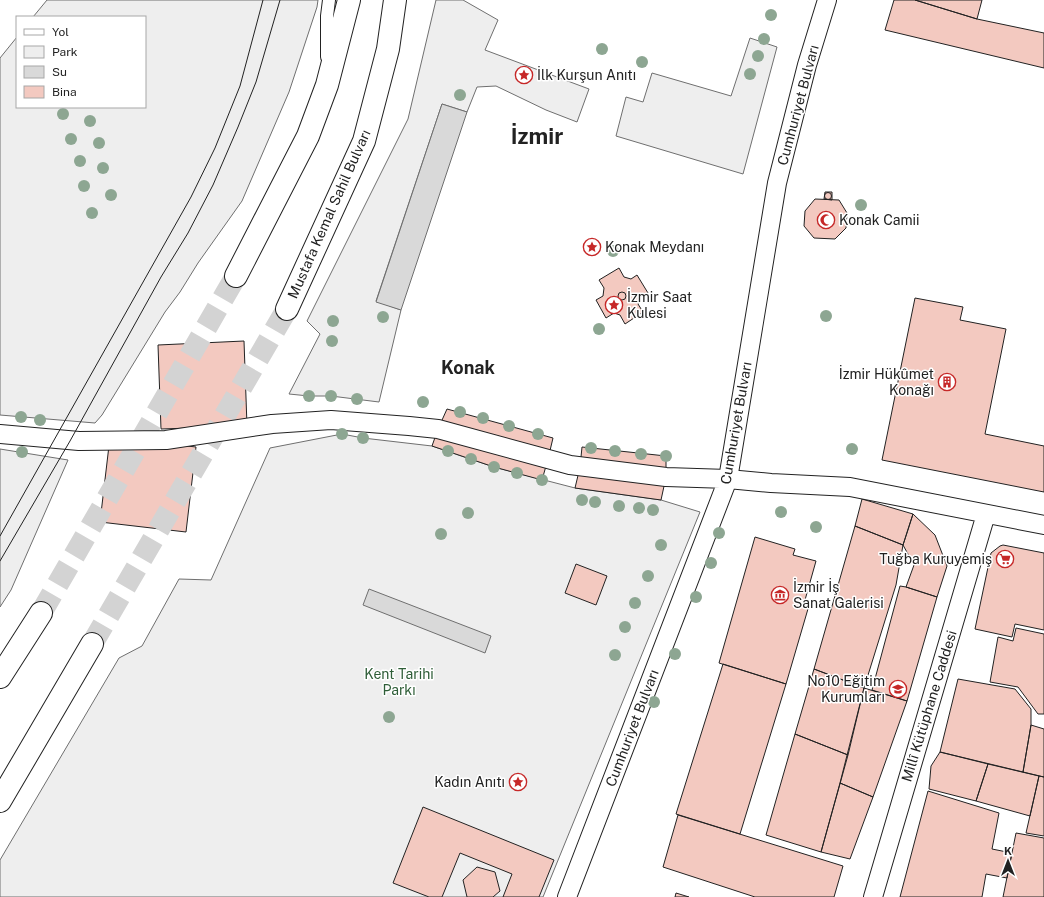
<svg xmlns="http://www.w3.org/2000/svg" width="1044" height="897" viewBox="0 0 1044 897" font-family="'Public Sans',sans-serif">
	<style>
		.green { fill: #eee; stroke: #6f6f6f }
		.water { fill: #d9d9d9; stroke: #6f6f6f }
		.building { fill: #f3c9c0; stroke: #222 }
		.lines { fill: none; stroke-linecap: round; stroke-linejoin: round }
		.primary-tunnel { stroke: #d3d3d3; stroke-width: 22; stroke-dasharray: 22 11; stroke-linecap: butt }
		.service-casing { stroke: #222; stroke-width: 14 }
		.pedestrian-casing { stroke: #222; stroke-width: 20 }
		.primary-casing { stroke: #222; stroke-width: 24 }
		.service { stroke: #fff; stroke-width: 12 }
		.pedestrian { stroke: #fff; stroke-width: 18 }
		.primary { stroke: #fff; stroke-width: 22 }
		.tram { stroke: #222; stroke-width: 1 }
		.tree { fill: #8da692 }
		.labels { text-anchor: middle; stroke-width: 3; stroke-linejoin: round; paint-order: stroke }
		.poi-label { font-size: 14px; fill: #222; stroke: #fff; text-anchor: start }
		.street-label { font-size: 14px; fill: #222; stroke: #fff }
		.park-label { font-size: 14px; fill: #2f5e38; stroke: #fff }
		.district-label { font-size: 18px; font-weight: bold; fill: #222; stroke: #fff }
		.town-label { font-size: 22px; font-weight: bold; fill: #222; stroke: #fff }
	</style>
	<rect width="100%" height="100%" fill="#fff"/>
	<path class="green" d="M47 0H318L317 7 289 92 242 201 198 263 180 292 165 312 102 415 95 423 0 415V58L17 37V107H145V17H33Z
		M436 0H463L498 20 485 50 589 89 577 122 546 110 496 86 477 87 467 112 442 104 376 301 401 310 379 402 331 396H309L289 394 320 334 307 321 408 119Z
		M750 38 777 47 743 174 616 136 626 97 643 102 652 73 731 96Z
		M342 434 363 438 432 446 494 467 575 488 661 500 700 512 543 897H0V860L119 658 142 646 179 579 211 580 270 448Z
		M0 449 68 460 11 590 0 607Z"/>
	<path class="water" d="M442 104 467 112 401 310 376 302Z
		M369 589 491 636 485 653 363 605Z"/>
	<path class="building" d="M894 0H915L977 19 1044 33V68L885 30Z
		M915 0H982L977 19Z
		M825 192H832V200L824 199Z
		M824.5 196a3.5 3.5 0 1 1 7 0a3.5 3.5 0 1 1-7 0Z
		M815 199 839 200 847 213 846 228 835 239 814 238 804 226 805 211Z
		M619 268 624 277 631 279 637 275 648 293 640 297 638 304 643 312 625 324 620 315 614 313 606 318 596 300 603 296 604 288 599 280Z
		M618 296a4 4 0 1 1 8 0a4 4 0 1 1-8 0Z
		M915 298 963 307 960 320 1006 329 985 434 1044 446V492L882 460Z
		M244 341 247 426 161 429 158 345Z
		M447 409 553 438 548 459 438 429Z
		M438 429 548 459 542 480 494 467 432 446Z
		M110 437 196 447 186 532 100 522Z
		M582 447 666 456V477L580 467Z
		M580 467 666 477 661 500 575 488Z
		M862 499 913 514 903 545 855 526Z
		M913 514 935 535 947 566 937 597 906 587 914 565 903 545Z
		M855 526 903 545 896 585 864 688 814 669Z
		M755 537 795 549 793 555 816 561 805 600 810 602 786 684 719 663Z
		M1003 545 1044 553V630L1015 624 1012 637 975 629 991 553 1000 546Z
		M576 564 607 576 596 605 565 593Z
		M900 586 906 587 937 597 907 701 872 690Z
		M1016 628 1044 634V714H1038L1018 687 990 682 998 637 1013 641Z
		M723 664 786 684 740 834 676 814Z
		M814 669 864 688 848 755 795 734Z
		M958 679 1015 689 1031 709V725L1023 772 940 752Z
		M864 688 907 701 873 797 840 783Z
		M1031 725 1044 729V777L1023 772Z
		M795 734 848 755 821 852 766 835Z
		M940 752 988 764 976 801 929 789 931 766Z
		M988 764 1039 776 1030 816 976 801Z
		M1039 776 1044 777V836L1026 833Z
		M840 783 873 797 850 859 821 852Z
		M928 791 999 813 992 849 1012 853 1007 878 986 874 982 897H900Z
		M423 807 554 860 539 897H503L512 874 460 853 442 897H429L393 883Z
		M678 815 843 866 834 897H755L663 867Z
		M1016 833 1044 838V897H1003Z
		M477 867 495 872 500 891 493 897H467L463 880Z
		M676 893 689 897H675Z"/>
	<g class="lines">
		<path class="primary-tunnel" d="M41 613 236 276
			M92 644 287 309"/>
		<defs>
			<path id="service" d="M327 57V16L329 0"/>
			<path id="pedestrian" d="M0 434 79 441 166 440 272 424 331 420 409 426 438 429 570 465 666 477 728 479 771 483 850 487 1044 525
				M567 897 728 479 777 183 807 65 827 0
				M873 897 986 514"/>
			<path id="primary" d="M236 276 308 136 327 85 349 0
				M287 309 364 141 388 49 395 0
				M0 677 41 613
				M0 801 92 644"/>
		</defs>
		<use href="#service" class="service-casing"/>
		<use href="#pedestrian" class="pedestrian-casing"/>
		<use href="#primary" class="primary-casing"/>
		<use href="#service" class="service"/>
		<use href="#pedestrian" class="pedestrian"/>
		<use href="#primary" class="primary"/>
		<path class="tram" d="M0 536 191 197 215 148 240 86 263 0
			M0 561 70 441 161 277 188 233 213 185 238 127 256 82 280 0"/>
	</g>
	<g class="tree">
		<circle cx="771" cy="15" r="6"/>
		<circle cx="764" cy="39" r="6"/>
		<circle cx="602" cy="49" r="6"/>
		<circle cx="758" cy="56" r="6"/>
		<circle cx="642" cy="62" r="6"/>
		<circle cx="750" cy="74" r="6"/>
		<circle cx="460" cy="95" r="6"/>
		<circle cx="63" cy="114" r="6"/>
		<circle cx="90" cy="121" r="6"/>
		<circle cx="71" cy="139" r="6"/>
		<circle cx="99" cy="143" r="6"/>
		<circle cx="80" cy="161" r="6"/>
		<circle cx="103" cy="168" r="6"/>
		<circle cx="84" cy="186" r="6"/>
		<circle cx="111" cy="195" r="6"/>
		<circle cx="861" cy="205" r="6"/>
		<circle cx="92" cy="213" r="6"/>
		<circle cx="613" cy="251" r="6"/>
		<circle cx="826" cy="316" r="6"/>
		<circle cx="383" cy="317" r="6"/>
		<circle cx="333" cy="321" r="6"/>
		<circle cx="599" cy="329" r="6"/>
		<circle cx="332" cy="341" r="6"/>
		<circle cx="309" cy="396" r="6"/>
		<circle cx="331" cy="396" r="6"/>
		<circle cx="357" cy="399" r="6"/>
		<circle cx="423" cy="402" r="6"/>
		<circle cx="460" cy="412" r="6"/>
		<circle cx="21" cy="417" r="6"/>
		<circle cx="483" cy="418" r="6"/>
		<circle cx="40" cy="420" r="6"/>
		<circle cx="509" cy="426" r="6"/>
		<circle cx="342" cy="434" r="6"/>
		<circle cx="538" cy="434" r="6"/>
		<circle cx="363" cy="438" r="6"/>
		<circle cx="591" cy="448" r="6"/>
		<circle cx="852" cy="449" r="6"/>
		<circle cx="448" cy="451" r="6"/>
		<circle cx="615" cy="451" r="6"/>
		<circle cx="22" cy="452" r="6"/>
		<circle cx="641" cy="454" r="6"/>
		<circle cx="666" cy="456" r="6"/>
		<circle cx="471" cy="459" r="6"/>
		<circle cx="494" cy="467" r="6"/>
		<circle cx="517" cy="473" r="6"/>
		<circle cx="542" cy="480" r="6"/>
		<circle cx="582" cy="500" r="6"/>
		<circle cx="595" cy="502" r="6"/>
		<circle cx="619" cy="506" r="6"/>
		<circle cx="639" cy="508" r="6"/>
		<circle cx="653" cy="510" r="6"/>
		<circle cx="781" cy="512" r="6"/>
		<circle cx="468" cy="513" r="6"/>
		<circle cx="816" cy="527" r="6"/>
		<circle cx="719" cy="533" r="6"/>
		<circle cx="441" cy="534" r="6"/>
		<circle cx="661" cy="545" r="6"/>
		<circle cx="711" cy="563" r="6"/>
		<circle cx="648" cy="576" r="6"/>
		<circle cx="696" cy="597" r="6"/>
		<circle cx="635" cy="603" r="6"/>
		<circle cx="625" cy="627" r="6"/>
		<circle cx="675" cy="654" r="6"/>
		<circle cx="615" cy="655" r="6"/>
		<circle cx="654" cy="702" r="6"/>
		<circle cx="389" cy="717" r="6"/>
	</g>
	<defs>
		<symbol id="sight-ring" viewBox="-11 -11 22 22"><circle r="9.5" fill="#fff" stroke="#c62828" stroke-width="1.5"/><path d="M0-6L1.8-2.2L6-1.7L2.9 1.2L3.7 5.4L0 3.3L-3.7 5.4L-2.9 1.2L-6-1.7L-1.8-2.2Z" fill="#c62828"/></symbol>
		<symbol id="mosque-ring" viewBox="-11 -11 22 22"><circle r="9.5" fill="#fff" stroke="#c62828" stroke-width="1.5"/><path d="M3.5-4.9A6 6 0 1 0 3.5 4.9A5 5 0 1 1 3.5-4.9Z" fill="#c62828"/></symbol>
		<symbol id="building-ring" viewBox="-11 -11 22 22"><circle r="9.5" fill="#fff" stroke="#c62828" stroke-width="1.5"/><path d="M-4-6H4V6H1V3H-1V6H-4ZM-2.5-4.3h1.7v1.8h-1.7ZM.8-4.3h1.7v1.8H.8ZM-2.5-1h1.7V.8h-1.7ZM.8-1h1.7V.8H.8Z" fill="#c62828"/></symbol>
		<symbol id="supermarket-ring" viewBox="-11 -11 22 22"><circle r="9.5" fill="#fff" stroke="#c62828" stroke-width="1.5"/><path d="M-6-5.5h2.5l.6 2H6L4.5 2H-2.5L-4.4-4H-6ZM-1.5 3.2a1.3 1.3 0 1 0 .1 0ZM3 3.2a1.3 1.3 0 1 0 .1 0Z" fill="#c62828"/></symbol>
		<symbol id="museum-ring" viewBox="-11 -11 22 22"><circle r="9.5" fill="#fff" stroke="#c62828" stroke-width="1.5"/><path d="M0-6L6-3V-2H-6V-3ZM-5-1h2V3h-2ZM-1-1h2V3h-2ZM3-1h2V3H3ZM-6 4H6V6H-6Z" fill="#c62828"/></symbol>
		<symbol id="school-ring" viewBox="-11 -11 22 22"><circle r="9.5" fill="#fff" stroke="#c62828" stroke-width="1.5"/><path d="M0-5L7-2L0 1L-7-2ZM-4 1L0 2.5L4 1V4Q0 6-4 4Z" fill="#c62828"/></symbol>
	</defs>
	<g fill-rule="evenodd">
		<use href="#sight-ring" x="514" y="65" width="20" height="20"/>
		<use href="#mosque-ring" x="816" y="210" width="20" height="20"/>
		<use href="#sight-ring" x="582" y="237" width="20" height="20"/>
		<use href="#sight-ring" x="604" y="295" width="20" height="20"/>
		<use href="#building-ring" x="937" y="372" width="20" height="20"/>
		<use href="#supermarket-ring" x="995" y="549" width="20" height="20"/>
		<use href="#museum-ring" x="770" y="585" width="20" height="20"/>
		<use href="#school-ring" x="888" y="679" width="20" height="20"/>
		<use href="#sight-ring" x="508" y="772" width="20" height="20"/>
	</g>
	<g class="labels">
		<g class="poi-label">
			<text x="537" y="80">İlk Kurşun Anıtı</text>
			<text x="839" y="225">Konak Camii</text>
			<text x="605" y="252">Konak Meydanı</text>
			<text x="627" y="302">İzmir Saat<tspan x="627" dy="16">Kulesi</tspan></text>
			<text x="934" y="379" text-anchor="end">İzmir Hükûmet<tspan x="934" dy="16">Konağı</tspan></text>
			<text x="992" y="564" text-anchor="end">Tuğba Kuruyemiş</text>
			<text x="793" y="592">İzmir İş<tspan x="793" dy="16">Sanat Galerisi</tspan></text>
			<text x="885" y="686" text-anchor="end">No10 Eğitim<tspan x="885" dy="16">Kurumları</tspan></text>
			<text x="505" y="787" text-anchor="end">Kadın Anıtı</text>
		</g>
		<g class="street-label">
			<text transform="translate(798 105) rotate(-75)" y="5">Cumhuriyet Bulvarı</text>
			<text transform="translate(329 214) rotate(-66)" y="5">Mustafa Kemal Sahil Bulvarı</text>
			<text transform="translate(736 423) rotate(-80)" y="5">Cumhuriyet Bulvarı</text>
			<text transform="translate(929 706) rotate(-73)" y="5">Millî Kütüphane Caddesi</text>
			<text transform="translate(632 728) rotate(-69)" y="5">Cumhuriyet Bulvarı</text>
		</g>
		<g class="park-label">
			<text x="399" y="679">Kent Tarihi<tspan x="399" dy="16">Parkı</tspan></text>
		</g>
		<g class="district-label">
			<text x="468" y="374">Konak</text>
		</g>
		<g class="town-label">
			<text x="537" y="144">İzmir</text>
		</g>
	</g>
	<rect x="16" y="16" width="130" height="92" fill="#ffffff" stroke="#a7a7a7"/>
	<rect x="24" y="29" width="20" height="6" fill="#ffffff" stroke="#a7a7a7"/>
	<text x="52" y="36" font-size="12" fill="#222222">Yol</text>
	<rect x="24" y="46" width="20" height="12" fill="#eeeeee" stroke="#a7a7a7"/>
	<text x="52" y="56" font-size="12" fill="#222222">Park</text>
	<rect x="24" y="66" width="20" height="12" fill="#d9d9d9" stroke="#a7a7a7"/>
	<text x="52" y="76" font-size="12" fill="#222222">Su</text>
	<rect x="24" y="86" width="20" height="12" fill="#f3c9c0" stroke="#a7a7a7"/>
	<text x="52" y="96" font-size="12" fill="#222222">Bina</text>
	<g transform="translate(1008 861)" stroke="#ffffff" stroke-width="3" paint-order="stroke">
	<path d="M0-3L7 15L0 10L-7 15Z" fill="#222222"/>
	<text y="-6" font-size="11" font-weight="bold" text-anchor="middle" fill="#222222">K</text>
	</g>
</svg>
